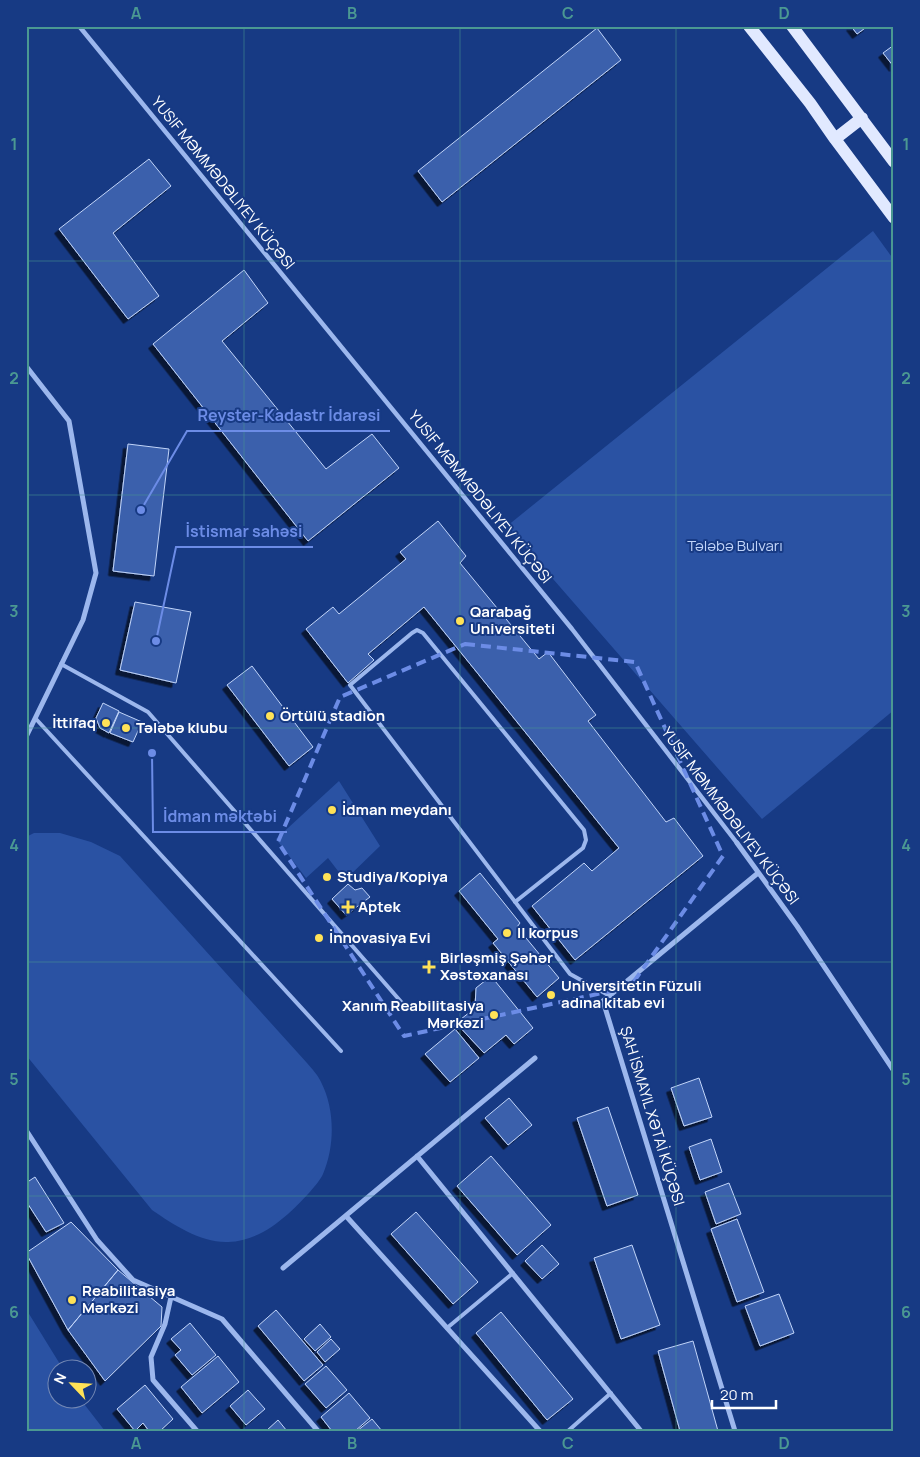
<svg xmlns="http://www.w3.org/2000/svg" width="920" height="1457" viewBox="0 0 920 1457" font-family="Manrope,sans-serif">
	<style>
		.green { fill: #2a52a3 }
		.building { fill: #3b61ac; stroke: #c1d4f9; filter: url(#shadow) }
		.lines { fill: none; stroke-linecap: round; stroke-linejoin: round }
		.service { stroke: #9cb7ed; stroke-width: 4 }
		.pedestrian { stroke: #9cb7ed; stroke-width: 4.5 }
		.minor { stroke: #9cb7ed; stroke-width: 5 }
		.primary { stroke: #e1e9ff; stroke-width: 12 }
		.marked { fill: none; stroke: #6c8ce6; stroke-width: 4; stroke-dasharray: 10 6; stroke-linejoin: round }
		.grid { fill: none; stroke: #4b9892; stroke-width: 1; stroke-opacity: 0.55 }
		.poi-dot { fill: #ffe257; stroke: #173a84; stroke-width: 2 }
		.labels { text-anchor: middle; stroke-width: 4; stroke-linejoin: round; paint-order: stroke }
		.street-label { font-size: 15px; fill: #fff; stroke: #173a84 }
		.park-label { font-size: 15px; fill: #c1d4f9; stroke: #173a84 }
		.poi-label { font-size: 15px; font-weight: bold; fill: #fff; stroke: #173a84; text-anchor: start }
		.leader { fill: none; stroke: #6c8ce6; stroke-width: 2 }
		.callout-dot { fill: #6c8ce6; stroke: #173a84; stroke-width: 2 }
		.callout-label { font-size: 16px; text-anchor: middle; font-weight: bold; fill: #6c8ce6; stroke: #173a84; stroke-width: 4; stroke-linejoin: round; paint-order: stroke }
		.neatline { fill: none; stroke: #4b9892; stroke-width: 2 }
		.grid-label { font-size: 16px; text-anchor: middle; font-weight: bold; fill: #4b9892 }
	</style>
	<defs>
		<filter id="shadow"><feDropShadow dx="-4.5" dy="4.5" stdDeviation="0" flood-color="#0009"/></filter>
	</defs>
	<rect width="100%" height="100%" fill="#173a84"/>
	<path class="green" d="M873 231 894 260V710L762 819 507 526Z
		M339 781 380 846 345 880 328 858 306 878 276 839Z
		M34 833H60L91 842 120 856 307 1063C312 1069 318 1075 321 1082 335 1109 335 1146 323 1174 318 1185 298 1205 288 1214 271 1229 252 1241 228 1242 201 1243 174 1225 152 1210L26 1055V837Z
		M26 1309 63 1369 58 1370V1400H81L105 1431H26Z"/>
	<path class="building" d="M851 26H868L857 34Z
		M597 28 621 60 442 202 418 171Z
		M894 45V67L883 53Z
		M149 159 171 186 113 233 159 296 128 319 59 229Z
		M244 270 268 303 222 341 326 469 372 434 399 468 308 541 153 344Z
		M128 444 169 449 154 576 113 571Z
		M438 521 466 556 460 563 539 659 548 652 596 715 588 721 666 822 674 818 703 856 575 960 532 906 584 863 592 871 619 848 424 607 368 654 374 660 348 683 306 629 333 607 339 614 406 559 400 552Z
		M135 602 191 612 176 683 120 670Z
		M252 666 313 747 289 766 227 685Z
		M103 703 119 711 109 733 100 728 96 718Z
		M119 712 142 722 133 742 110 733Z
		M480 873 520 923 517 927 559 978 537 997 493 943 498 939 459 891Z
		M348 884 355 890 362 888 370 897 346 915 332 899Z
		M491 976 533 1028 514 1044 506 1035 484 1053 456 1023 475 1008 476 988Z
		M455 1029 479 1058 450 1082 425 1054Z
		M699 1078 712 1117 684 1126 671 1088Z
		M509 1098 532 1125 508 1145 485 1118Z
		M608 1107 638 1195 607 1206 577 1118Z
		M711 1139 722 1172 700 1180 689 1147Z
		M491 1156 551 1225 517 1255 457 1186Z
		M35 1177 64 1223 46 1232 26 1201V1183Z
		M729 1183 741 1214 716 1224 705 1192Z
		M416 1212 478 1282 453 1304 391 1234Z
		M737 1219 764 1292 737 1302 711 1229Z
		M71 1222 118 1270 68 1330 26 1253Z
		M542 1245 559 1264 542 1279 525 1261Z
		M632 1245 660 1325 621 1339 594 1258Z
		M118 1270 162 1307 161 1326 105 1381 68 1330Z
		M779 1294 794 1333 760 1346 745 1306Z
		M276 1310 323 1365 304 1381 258 1326Z
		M501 1312 573 1399 547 1420 476 1333Z
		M190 1323 216 1355 192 1375 175 1355 181 1350 171 1339Z
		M320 1324 331 1337 315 1351 304 1339Z
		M331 1339 340 1349 325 1362 317 1352Z
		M693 1341 718 1431H680L658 1351Z
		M218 1356 239 1382 202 1413 181 1387Z
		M326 1366 347 1390 326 1408 305 1384Z
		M145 1385 173 1419 160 1431H149L143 1423 135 1431 117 1409Z
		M248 1390 265 1409 246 1425 230 1406Z
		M349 1393 370 1418 355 1431H332L321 1417Z
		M372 1419 382 1431H357Z
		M278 1420 287 1431H266Z"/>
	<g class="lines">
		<path class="service" d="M61 664 148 712 403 1004
			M36 719 341 1051
			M515 902 583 848 586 840 584 830 423 633 417 630 412 633 350 685 570 974 610 996
			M447 1328 513 1273
			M568 1431 611 1393"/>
		<path class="pedestrian" d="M79 26 572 629 737 843"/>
		<path class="minor" d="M26 366 69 421 96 573 83 620 26 737
			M737 843 797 926 894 1071
			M26 1130 97 1240 133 1280 222 1319 318 1431
			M417 1156 641 1431
			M346 1216 540 1431
			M283 1268 535 1058
			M171 1297 165 1324 151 1357 153 1380 197 1431
			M735 1431 603 1001 758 873"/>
		<path class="primary" d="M749 26 810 103 835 139 894 218
			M792 26 894 162
			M835 139 862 118"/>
	</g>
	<path class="marked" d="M465 644 635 662 723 856 630 987 404 1036 278 842 340 697Z"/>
	<path class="grid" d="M244 26V1431M460 26V1431M676 26V1431M26 261H894M26 495H894M26 728H894M26 962H894M26 1196H894"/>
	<g class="poi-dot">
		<circle cx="460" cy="621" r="5"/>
		<circle cx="270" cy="716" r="5"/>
		<circle cx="106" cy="723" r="5"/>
		<circle cx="126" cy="728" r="5"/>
		<circle cx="332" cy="810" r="5"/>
		<circle cx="327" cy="877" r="5"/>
		<path d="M345.5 899.5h5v5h5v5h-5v5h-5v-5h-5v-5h5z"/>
		<circle cx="507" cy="933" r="5"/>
		<circle cx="319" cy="938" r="5"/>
		<path d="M426.5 959.5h5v5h5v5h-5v5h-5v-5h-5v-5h5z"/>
		<circle cx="551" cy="995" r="5"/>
		<circle cx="494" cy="1015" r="5"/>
		<circle cx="72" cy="1300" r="5"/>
	</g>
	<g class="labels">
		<g class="street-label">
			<text transform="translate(223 183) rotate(51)" y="5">YUSIF MƏMMƏDƏLIYEV KÜÇƏSI</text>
			<text transform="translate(480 497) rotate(51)" y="5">YUSIF MƏMMƏDƏLIYEV KÜÇƏSI</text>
			<text transform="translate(730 816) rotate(53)" y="5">YUSIF MƏMMƏDƏLIYEV KÜÇƏSI</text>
			<text transform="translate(652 1116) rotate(73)" y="5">ŞAH İSMAYIL XƏTAİ KÜÇƏSI</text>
		</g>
		<g class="park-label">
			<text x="735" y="551">Tələbə Bulvarı</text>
		</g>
		<g class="poi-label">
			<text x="470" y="617">Qarabağ<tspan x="470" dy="17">Universiteti</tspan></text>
			<text x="280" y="721">Örtülü stadion</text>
			<text x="96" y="728" text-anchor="end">İttifaq</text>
			<text x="136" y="733">Tələbə klubu</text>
			<text x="342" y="815">İdman meydanı</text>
			<text x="337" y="882">Studiya/Kopiya</text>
			<text x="358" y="912">Aptek</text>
			<text x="517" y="938">II korpus</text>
			<text x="329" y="943">İnnovasiya Evi</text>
			<text x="440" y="963">Birləşmiş Şəhər<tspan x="440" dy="17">Xəstəxanası</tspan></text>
			<text x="561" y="991">Universitetin Füzuli<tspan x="561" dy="17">adına kitab evi</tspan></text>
			<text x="484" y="1011" text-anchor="end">Xanım Reabilitasiya<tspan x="484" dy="17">Mərkəzi</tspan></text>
			<text x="82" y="1296">Reabilitasiya<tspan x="82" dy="17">Mərkəzi</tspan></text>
		</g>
	</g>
	<path class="leader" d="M141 510L187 431H390M156 641L176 547H313M152 753L153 832H287"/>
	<g class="callout-dot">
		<circle cx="141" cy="510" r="5"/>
		<circle cx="156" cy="641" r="5"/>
		<circle cx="152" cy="753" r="5"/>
	</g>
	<g class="callout-label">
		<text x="289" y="421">Reyster-Kadastr İdarəsi</text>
		<text x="244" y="537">İstismar sahəsi</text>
		<text x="220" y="822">İdman məktəbi</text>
	</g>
	<rect width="920" height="1457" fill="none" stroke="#173a84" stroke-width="55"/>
	<g transform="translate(72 1384) rotate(295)"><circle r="24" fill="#173a84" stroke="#7489b5"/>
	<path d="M0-4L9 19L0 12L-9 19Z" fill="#ffe257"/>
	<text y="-8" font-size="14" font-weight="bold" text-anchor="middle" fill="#ffffff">N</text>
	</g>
	<path d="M712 1400v8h64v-8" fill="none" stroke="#ffffff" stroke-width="2.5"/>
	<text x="720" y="1400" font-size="15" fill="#ffffff" stroke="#173a84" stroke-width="4" paint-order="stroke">20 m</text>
	<rect x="28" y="28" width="864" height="1402" class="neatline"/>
	<g class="grid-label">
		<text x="136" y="19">A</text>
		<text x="352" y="19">B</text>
		<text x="568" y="19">C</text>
		<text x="784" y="19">D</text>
		<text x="14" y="150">1</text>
		<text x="906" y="150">1</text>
		<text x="14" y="384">2</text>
		<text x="906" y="384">2</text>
		<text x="14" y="617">3</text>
		<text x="906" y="617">3</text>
		<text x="14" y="851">4</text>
		<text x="906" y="851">4</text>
		<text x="14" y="1085">5</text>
		<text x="906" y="1085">5</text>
		<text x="14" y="1318">6</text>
		<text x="906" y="1318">6</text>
		<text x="136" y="1449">A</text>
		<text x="352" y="1449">B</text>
		<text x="568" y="1449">C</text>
		<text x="784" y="1449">D</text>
	</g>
</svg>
